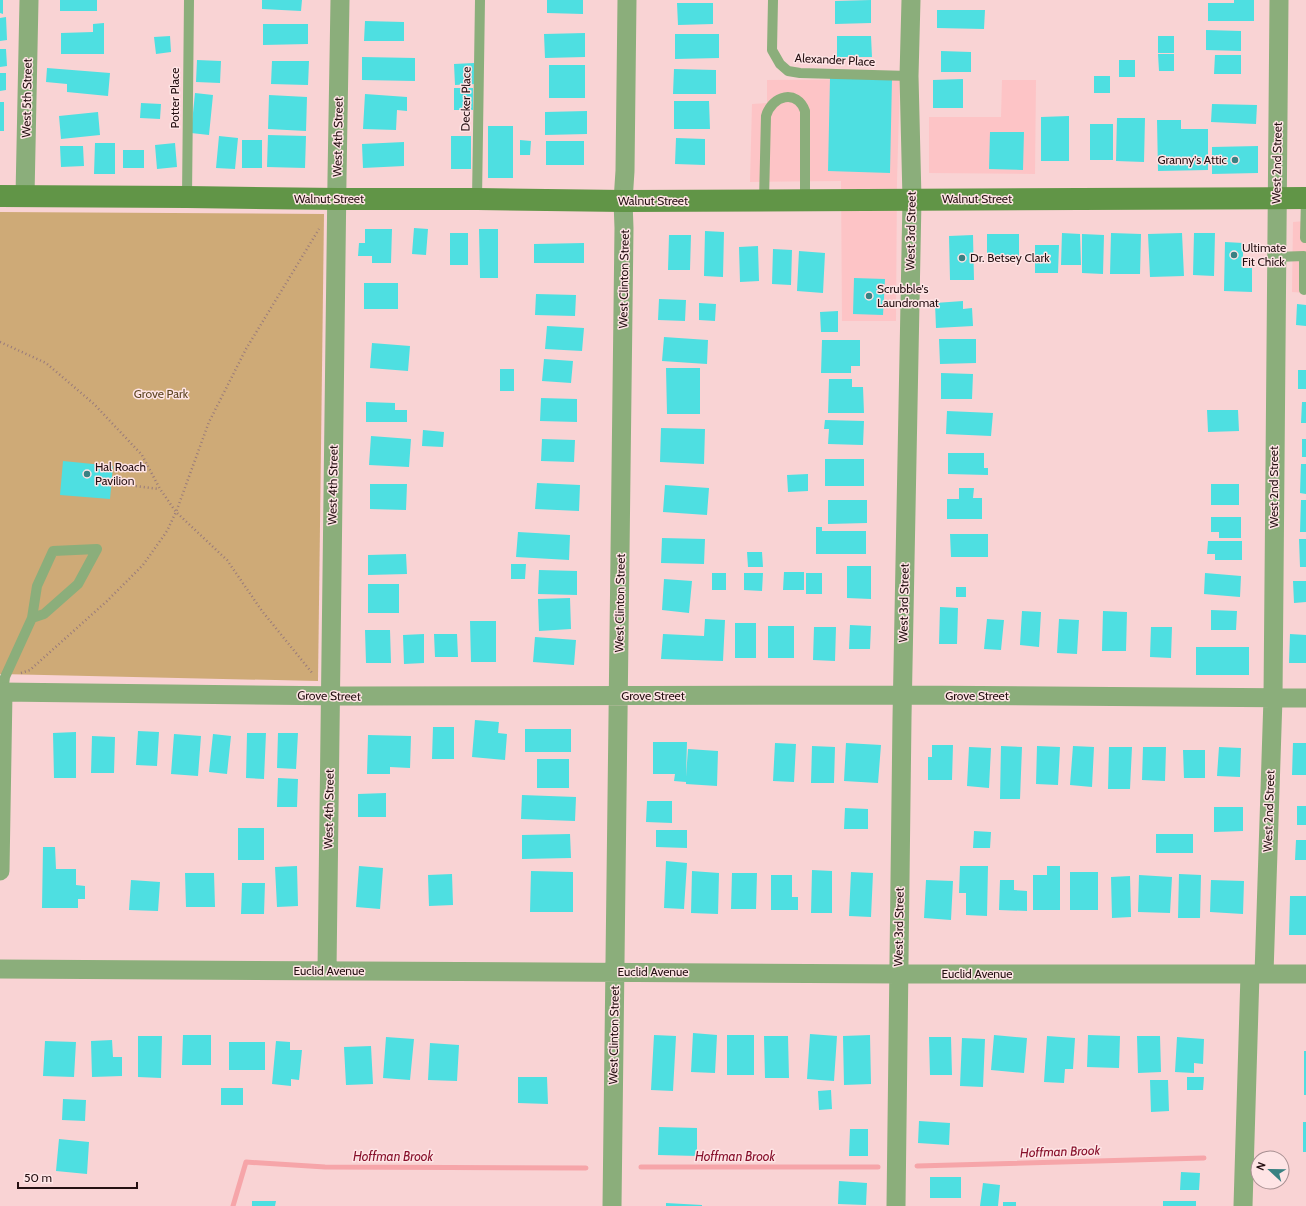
<svg xmlns="http://www.w3.org/2000/svg" width="1306" height="1206" viewBox="0 0 1306 1206" font-family="Cabin,sans-serif">
	<style>
		.built { fill: #fdc4c6 }
		.green { fill: #ceaa77 }
		.lines { fill: none; stroke-linecap: round; stroke-linejoin: round }
		.stream { stroke: #f6a5a9; stroke-width: 5 }
		.building { fill: #4edfe1 }
		.path { stroke: #987a7b; stroke-width: 2.5; stroke-dasharray: 1 3; stroke-linecap: butt }
		.lane { stroke: #8bae7b; stroke-width: 10 }
		.street { stroke: #8bae7b; stroke-width: 19 }
		.secondary { stroke: #619547; stroke-width: 22 }
		.poi-dot { fill: #398182; stroke: #fee4e5; stroke-width: 1.5 }
		.labels { text-anchor: middle; stroke-width: 3; stroke-linejoin: round; paint-order: stroke }
		.street-label { font-size: 12px; fill: #251012; stroke: #fee4e5 }
		.poi-label { font-size: 12px; fill: #251012; stroke: #fee4e5; text-anchor: start }
		.park-label { font-size: 12px; fill: #5e4623; stroke: #fee4e5 }
		.water-label { font-size: 13px; font-style: italic; fill: #87102b; stroke: #fee4e5 }
	</style>
	<rect width="100%" height="100%" fill="#f9d3d4"/>
	<path class="built" d="M900 79 897 180 896 321H842L841 181 750 182 752 104 767 103V80Z
		M1002 80H1036L1035 174 929 173V117H1001Z
		M1306 221V293L1292 292 1293 222Z"/>
	<path class="green" d="M0 212 324 214 318 681 0 674Z"/>
	<g class="lines">
		<path class="stream" d="M917 1166 1204 1158
			M641 1167H878
			M233 1206 246 1162 325 1167 586 1168"/>
	</g>
	<path class="building" d="M0 0H3V14L0 13Z
		M60 0H97V11H60Z
		M262 0H302L301 11 262 9Z
		M547 0H583V14L547 13Z
		M871 0V23L835 24V1Z
		M1234 0H1254V21H1208V3H1234Z
		M677 3H713V24L678 25Z
		M937 10H985L984 29 937 28Z
		M6 17 7 40 0 41V18Z
		M365 21 404 22V41H364Z
		M104 23V54H61V33L93 32V24Z
		M263 24H308V44L263 45Z
		M1206 30 1241 31V51L1206 50Z
		M585 33V57L545 58 544 34Z
		M675 34H719V58L675 59Z
		M170 36 171 52 156 54 154 37Z
		M837 36H871L872 57H837Z
		M1158 36H1174V53H1158Z
		M0 49H6L7 66 0 67Z
		M941 51 971 52V72H941Z
		M1158 54H1174V71H1159Z
		M1215 55H1241V74H1214Z
		M362 57 415 58V81L362 80Z
		M197 60 221 61 220 83 196 82Z
		M1119 60H1135V77H1119Z
		M272 61H309L308 85 271 84Z
		M474 63 475 84 455 85 454 64Z
		M549 65H585V98H549Z
		M47 68 110 73 108 96 67 92V84L46 82Z
		M674 69 716 70V94H673Z
		M0 73H6V90L0 91Z
		M1094 76H1110V93H1094Z
		M830 78 892 79 890 173 828 171Z
		M963 79V108H933V80Z
		M454 88H473V110H454Z
		M195 93 213 95 209 135 191 133Z
		M365 94 407 97V111L397 110 396 130 363 129Z
		M269 95 307 97 306 131 268 129Z
		M674 101H709L710 129H674Z
		M0 102H4V131H0Z
		M141 103 161 104 160 119 140 118Z
		M1212 104 1257 105 1256 124 1211 122Z
		M587 111V134L545 135V112Z
		M98 112 100 135 61 139 59 116Z
		M1069 116V161H1041V117Z
		M1117 118H1145L1144 162 1116 161Z
		M1157 120H1181V129H1208V170L1158 171Z
		M1090 124H1113V160H1090Z
		M488 126H513V178H488Z
		M990 132H1024L1023 170 989 169Z
		M268 135 306 136 305 168 267 167Z
		M219 136 238 138 235 169 216 168Z
		M451 136H471V169H451Z
		M676 138 705 139V165L675 164Z
		M242 140H262V168H242Z
		M520 140 531 141 530 155H520Z
		M546 141H584V165H546Z
		M404 142V166L363 168 362 144Z
		M95 143H115V174H94Z
		M175 143 177 167 157 169 155 145Z
		M60 146H83L84 166 61 167Z
		M1258 146V173L1212 174V147Z
		M123 150H144V168H123Z
		M414 228 428 229 426 255 412 254Z
		M365 229H392L391 263H372V256H358L359 243H365Z
		M479 229H498V278H480Z
		M705 231 724 232 723 277 704 276Z
		M450 233H468V265H450Z
		M1062 233 1080 234 1081 265H1061Z
		M1111 233 1141 234 1140 274H1110Z
		M1182 233 1184 276 1150 277 1148 234Z
		M1194 233H1215L1214 276 1193 275Z
		M987 234H1019V262H987Z
		M1082 234 1104 235 1103 274 1082 273Z
		M669 235H691L690 270H668Z
		M973 235 974 280H950L949 236Z
		M1225 242 1243 243V268H1252V292L1224 291Z
		M584 243V263H534V244Z
		M1035 245H1059L1058 273H1035Z
		M758 246 759 281 740 282 739 247Z
		M773 249 792 250 791 285 772 284Z
		M799 251 825 253 823 293 797 291Z
		M854 278 885 279 883 315 853 314Z
		M364 283H398V309H364Z
		M536 294 576 295 575 316 535 315Z
		M659 299 686 300 685 321 658 320Z
		M963 301V309L972 308 973 326 936 328 935 303Z
		M699 303 716 304 715 321 699 320Z
		M1297 304 1306 305V326L1296 325Z
		M838 311V332H821L820 312Z
		M547 326 584 328 582 351 545 349Z
		M664 337 708 340 707 364 662 361Z
		M939 339H976V363L940 364Z
		M822 340H860V366H851V373H821Z
		M372 343 410 346 408 371 370 368Z
		M544 359 573 361 571 383 542 381Z
		M666 368H700V414H667Z
		M500 369H514V391H500Z
		M1298 370H1306V389H1298Z
		M941 373 973 374 972 399H941Z
		M829 379H852V387H863L864 413H828Z
		M541 398 577 399V422L540 421Z
		M366 402 395 403V410H407V422H366Z
		M1302 402H1306V423H1301Z
		M1207 410H1238L1239 431 1208 432Z
		M947 411 993 413 991 436 946 434Z
		M825 420 864 421 863 445 828 444 829 429H824Z
		M661 428 705 429 704 464 660 462Z
		M423 430 444 432 443 447 422 446Z
		M371 436 411 439 409 467 369 465Z
		M542 439 575 440 574 462 541 461Z
		M1302 439H1306V457H1302Z
		M948 453H984V468H988V475L948 474Z
		M825 459H864V486H825Z
		M63 461 113 466 110 499 60 495Z
		M1301 464H1306V494L1300 493Z
		M808 474V491L788 492 787 475Z
		M537 483 580 485 579 511 535 509Z
		M370 484H407L406 510 370 509Z
		M1211 484H1239V505H1211Z
		M665 485 709 488 707 515 663 512Z
		M959 488H974L973 498H982V519H947V499H959Z
		M828 500H867V523L828 524Z
		M1301 500H1306V532H1300Z
		M1211 517H1241V538H1219V532H1211Z
		M816 527H822V531H866V554H816Z
		M518 532 570 535 569 560 516 557Z
		M950 534H988V557H951Z
		M662 538 705 539 704 564 661 563Z
		M1299 539H1306V567H1300Z
		M1208 541H1242V560H1215V554H1207Z
		M747 552H762L763 567H748Z
		M406 554 407 574 368 575V555Z
		M511 564H526L525 579H511Z
		M847 566H871V599L847 598Z
		M539 570 577 571V595L538 594Z
		M784 572H804V590H783Z
		M712 573H726V590H712Z
		M744 573H763L762 591 744 590Z
		M806 573H822V594H806Z
		M1205 573 1241 576 1240 597 1204 594Z
		M664 579 692 581 689 613 662 610Z
		M1293 581H1306V602L1294 603Z
		M368 584H399V613H368Z
		M956 587H966V597H956Z
		M570 598 571 629 539 631 538 599Z
		M940 607 958 608 957 644H939Z
		M1211 610 1237 611 1236 630H1211Z
		M1022 611 1041 612 1039 647 1020 645Z
		M1103 611 1127 612 1126 651H1102Z
		M705 619 725 620 723 661 661 659 663 634 704 636Z
		M987 619 1004 620 1001 650 984 649Z
		M1059 619 1079 620 1077 654 1057 653Z
		M470 621H496V662H471Z
		M735 623H756V658H735Z
		M850 625 871 626 870 649H849Z
		M768 626H794V658H768Z
		M814 627H836L835 661 813 660Z
		M1151 627H1172L1171 658 1150 657Z
		M365 630H390L391 663H366Z
		M424 634V663L404 664 403 635Z
		M434 634H457L458 657H435Z
		M1290 634 1306 635V663H1289Z
		M535 637 576 640 574 665 533 662Z
		M1196 647H1249V675H1196Z
		M475 720 499 722 498 733 507 734 505 760 472 757Z
		M433 727H454V759H432Z
		M525 729H571V752H525Z
		M138 731 159 732 157 766 136 765Z
		M76 732V778H54L53 733Z
		M247 733H266L264 779 246 778Z
		M278 733H298L296 769 277 768Z
		M174 734 201 736 198 776 171 774Z
		M213 734 231 736 227 774 209 772Z
		M368 735 411 736 410 768 390 767V774H367Z
		M92 736 115 737 114 773H91Z
		M653 742H687L686 777 688 749 718 751 717 786 686 784V782L674 781 675 774H653Z
		M775 743 796 744 794 782 773 781Z
		M846 743 881 745 878 783 844 781Z
		M1293 743H1306V775H1292Z
		M932 745H953L952 780H928V757H932Z
		M812 746 835 747 834 783H811Z
		M1001 746 1022 747 1020 799H1000Z
		M1037 746 1060 747 1058 785 1036 784Z
		M1073 746 1094 747 1092 787 1070 785Z
		M969 747 991 748 989 788 967 786Z
		M1109 747H1132L1130 789H1108Z
		M1143 747H1166L1165 781 1142 780Z
		M1219 747 1241 748 1240 777 1217 776Z
		M1183 750H1205V778H1184Z
		M537 759H569V788H537Z
		M278 778 298 779 297 807H277Z
		M386 793V817H358V794Z
		M522 795 576 797 575 821 521 819Z
		M647 801H672V823L646 822Z
		M1297 806H1306V825H1297Z
		M1214 807H1243V831L1214 832Z
		M845 808 868 809V829H844Z
		M238 828H264V860H238Z
		M656 830H687V848L656 847Z
		M974 831 991 832 990 848H973Z
		M570 834 571 858 522 859V835Z
		M1156 834H1193V853H1156Z
		M1296 840H1306V860H1295Z
		M43 847H55L56 869H76V885L85 886V899H78V908H42Z
		M666 861 687 863 684 909 664 908Z
		M297 866 298 906 277 907 275 867Z
		M359 866 383 868 380 909 356 907Z
		M960 866H988L987 916 966 915V893H959Z
		M1047 866H1060V910H1033V875H1047Z
		M812 870 832 871V913H811Z
		M531 871 573 872V912H530Z
		M692 871 719 873 718 914 691 913Z
		M851 872 873 873 871 917 849 916Z
		M1070 872H1098V910H1070Z
		M185 873H214L215 907H186Z
		M732 873H757L756 909H731Z
		M452 874 453 905 429 906 428 875Z
		M1179 874 1201 875 1200 918H1178Z
		M771 875H792V897H798V910H771Z
		M1139 875 1172 877 1170 913 1138 912Z
		M1130 876 1131 917 1112 918 1111 877Z
		M131 880 160 882 158 911 129 910Z
		M926 880 953 881 951 920 924 918Z
		M1000 880H1014V890L1027 891V911L999 910Z
		M1211 880 1244 881 1243 914 1210 912Z
		M242 883H265L264 914H241Z
		M1290 896H1306V935H1289Z
		M693 1033 717 1035 715 1073 691 1072Z
		M810 1034 837 1036 834 1081 807 1079Z
		M183 1035H211V1065H182Z
		M654 1035 676 1036 673 1091 651 1090Z
		M727 1035H754V1075H727Z
		M870 1035 871 1084 844 1085 843 1036Z
		M994 1035 1027 1038 1024 1073 991 1070Z
		M1088 1035 1120 1036 1119 1068 1087 1067Z
		M138 1036H162L161 1078 138 1077Z
		M764 1036H788L789 1078H765Z
		M1047 1036 1075 1038 1073 1069H1065L1064 1083 1044 1082Z
		M1137 1036H1160L1161 1072 1138 1073Z
		M386 1037 414 1039 410 1080 383 1078Z
		M929 1037H951L952 1075H930Z
		M1177 1037 1204 1039 1203 1064 1194 1063V1073L1175 1072Z
		M962 1038 985 1039 983 1087 960 1086Z
		M112 1040 113 1057H122V1076L92 1077 91 1041Z
		M45 1041 76 1042 74 1077 43 1076Z
		M276 1041 290 1042V1050H302L299 1080 291 1079V1086L272 1084Z
		M229 1042H265V1070H229Z
		M430 1043 459 1045 457 1081 428 1080Z
		M371 1046 373 1084 346 1085 344 1047Z
		M1304 1051H1306V1095H1304Z
		M518 1077H547L548 1104 518 1103Z
		M1187 1077H1204L1203 1090H1187Z
		M1150 1080H1168L1169 1111 1151 1112Z
		M221 1088H243V1105H221Z
		M831 1090 832 1109 819 1110 818 1091Z
		M63 1099 86 1100 85 1121 62 1120Z
		M919 1121 950 1123 949 1145 918 1143Z
		M1303 1122H1306V1152H1303Z
		M659 1127 697 1128V1156L658 1155Z
		M850 1129H868V1156H849Z
		M59 1139 89 1142 87 1174 56 1171Z
		M1181 1172 1200 1173 1199 1190H1180Z
		M930 1177H961V1198H930Z
		M839 1181 867 1183 866 1205 838 1204Z
		M983 1183 1000 1185 998 1206H980Z
		M252 1201H276L275 1206H252Z
		M1163 1201H1196V1206H1163Z
		M1003 1202H1016V1206H1003Z
		M666 1203 702 1205V1206H666Z"/>
	<g class="lines">
		<path class="path" d="M0 342 46 363 94 404 142 455 160 489 176 512 227 560 262 611 313 674
			M112 483 159 489
			M21 673 30 670 107 601 143 565 167 531 176 512 209 422 246 349 319 229"/>
		<path class="lane" d="M773 0 772 50 780 64 788 71 800 73 909 76
			M187 197 189 0
			M477 199 480 0
			M764 200 766 116C772 95 797 89 805 111V200
			M1305 238 1306 198
			M1276 257 1304 256V290
			M3 692 5 677 32 618 44 614 78 584 97 549 53 551 37 586 32 618"/>
		<path class="street" d="M25 196 29 0
			M0 692 348 696 902 695 1306 698
			M0 871 3 692
			M0 969 898 974H1306
			M327 971 337 178 340 0
			M1264 974 1273 698 1279 0
			M612 1206 624 228 623 201 625 171 627 0
			M896 1206 902 718 912 199 909 76 911 0
			M1243 1206 1250 974"/>
		<path class="secondary" d="M0 196 187 197 337 199H477L623 201 1306 198"/>
	</g>
	<g class="poi-dot">
		<circle cx="1235" cy="160" r="4"/>
		<circle cx="1234" cy="255" r="4"/>
		<circle cx="962" cy="258" r="4"/>
		<circle cx="869" cy="296" r="4"/>
		<circle cx="87" cy="474" r="4"/>
	</g>
	<g class="labels">
		<g class="street-label">
			<text transform="translate(835 60) rotate(3)" y="4">Alexander Place</text>
			<text transform="translate(27 98) rotate(-89)" y="4">West 5th Street</text>
			<text transform="translate(175 98) rotate(-90)" y="4">Potter Place</text>
			<text transform="translate(466 99) rotate(-89)" y="4">Decker Place</text>
			<text transform="translate(338 137) rotate(-89)" y="4">West 4th Street</text>
			<text transform="translate(1277 163) rotate(-89)" y="4">West 2nd Street</text>
			<text x="329" y="203">Walnut Street</text>
			<text x="977" y="203">Walnut Street</text>
			<text x="653" y="205">Walnut Street</text>
			<text transform="translate(911 231) rotate(-89)" y="4">West 3rd Street</text>
			<text transform="translate(624 279) rotate(-89)" y="4">West Clinton Street</text>
			<text transform="translate(333 485) rotate(-89)" y="4">West 4th Street</text>
			<text transform="translate(1274 487) rotate(-90)" y="4">West 2nd Street</text>
			<text transform="translate(620 603) rotate(-89)" y="4">West Clinton Street</text>
			<text transform="translate(904 603) rotate(-89)" y="4">West 3rd Street</text>
			<text transform="translate(329 696) rotate(1)" y="4">Grove Street</text>
			<text x="653" y="700">Grove Street</text>
			<text x="977" y="700">Grove Street</text>
			<text transform="translate(329 809) rotate(-89)" y="4">West 4th Street</text>
			<text transform="translate(1269 811) rotate(-88)" y="4">West 2nd Street</text>
			<text transform="translate(899 927) rotate(-89)" y="4">West 3rd Street</text>
			<text x="329" y="975">Euclid Avenue</text>
			<text x="653" y="976">Euclid Avenue</text>
			<text x="977" y="978">Euclid Avenue</text>
			<text transform="translate(614 1035) rotate(-89)" y="4">West Clinton Street</text>
		</g>
		<g class="poi-label">
			<text x="1227" y="164" text-anchor="end">Granny's Attic</text>
			<text x="1242" y="252">Ultimate<tspan x="1242" dy="14">Fit Chick</tspan></text>
			<text x="970" y="262">Dr. Betsey Clark</text>
			<text x="877" y="293">Scrubble's<tspan x="877" dy="14">Laundromat</tspan></text>
			<text x="95" y="471">Hal Roach<tspan x="95" dy="14">Pavilion</tspan></text>
		</g>
		<g class="park-label">
			<text x="161" y="398">Grove Park</text>
		</g>
		<g class="water-label">
			<text transform="translate(1060 1151) rotate(-2)" y="5">Hoffman Brook</text>
			<text x="393" y="1161">Hoffman Brook</text>
			<text x="735" y="1161">Hoffman Brook</text>
		</g>
	</g>
	<g transform="translate(1270 1170) rotate(292)"><circle r="19" fill="#fee4e5" stroke="#a78f91"/>
	<path d="M0-3L7 15L0 10L-7 15Z" fill="#398182"/>
	<text y="-6" font-size="11" font-weight="bold" text-anchor="middle" fill="#251012">N</text>
	</g>
	<path d="M18 1182v6h119v-6" fill="none" stroke="#251012" stroke-width="2"/>
	<text x="24" y="1182" font-size="12" fill="#251012" stroke="#fee4e5" stroke-width="3" paint-order="stroke">50 m</text>
</svg>
